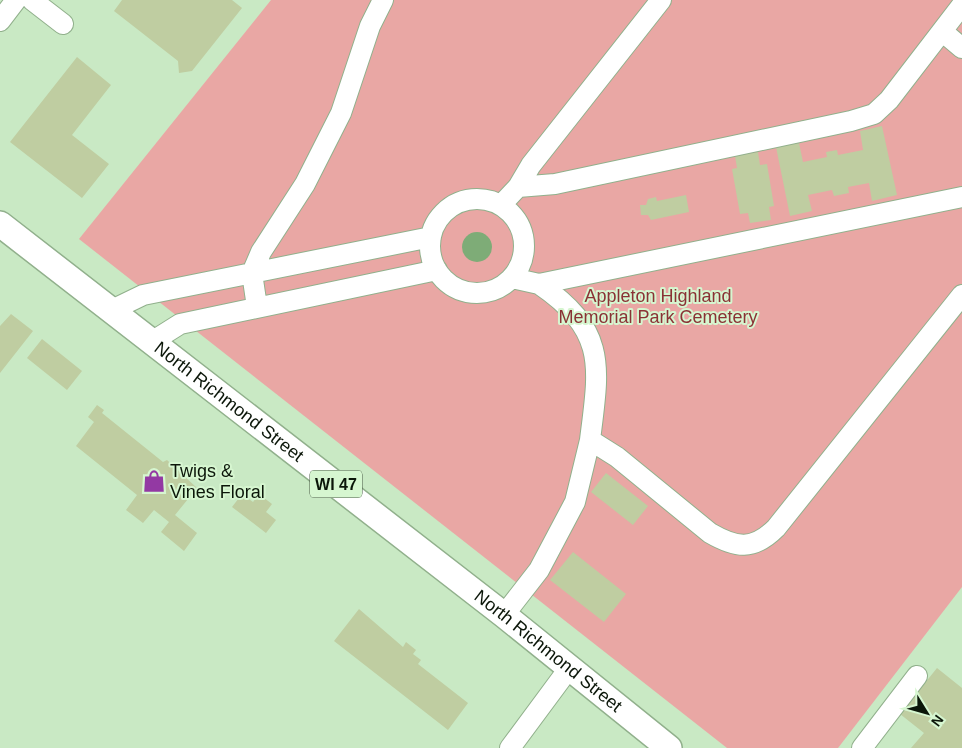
<svg xmlns="http://www.w3.org/2000/svg" width="962" height="748" viewBox="0 0 962 748" font-family="Helvetica,sans-serif">
	<style>
		.green { fill: #e9a7a4 }
		.water { fill: #7eac77 }
		.building { fill: #bfcda1 }
		.lines { fill: none; stroke-linecap: round; stroke-linejoin: round }
		.minor-casing { stroke: #91b08c; stroke-width: 22 }
		.major-casing { stroke: #91b08c; stroke-width: 28 }
		.minor { stroke: #fff; stroke-width: 20 }
		.major { stroke: #fff; stroke-width: 25 }
		.labels { text-anchor: middle; stroke-width: 4; stroke-linejoin: round; paint-order: stroke }
		.shield { fill: #d6f6d0; stroke: #485945; stroke-width: 1 }
		.shield-label { font-size: 16px; font-weight: bold; fill: #0b1609 }
		.park-label { font-size: 18px; fill: #8a3235; stroke: #d6f6d0 }
		.street-label { font-size: 18px; fill: #0b1609; stroke: #d6f6d0 }
		.poi-label { font-size: 18px; fill: #0b1609; stroke: #d6f6d0; text-anchor: start }
	</style>
	<rect width="100%" height="100%" fill="#c9e9c4"/>
	<path class="green" d="M271 0H962V587L838 748H727L79 239Z"/>
	<path class="water" d="M462 247a15 15 0 1 1 30 0a15 15 0 1 1-30 0Z"/>
	<path class="building" d="M122 0H232L242 8 192 71 179 73 178 61 114 11Z
		M77 57 111 85 72 135 109 164 82 198 10 142Z
		M882 126 897 195 872 201 869 183 848 187 849 193 834 196 832 190 808 195 812 211 790 216 776 147 799 143 803 162 827 157 826 152 837 150 838 155 863 150 860 131Z
		M758 152 760 165 767 164 774 206 769 207 771 220 750 223 748 213 740 214 732 169 737 168 735 156Z
		M686 195 689 212 651 220 648 215H641L640 205H646L648 199 656 197 657 201Z
		M11 314 33 331 0 373V326Z
		M42 339 82 371 67 390 27 358Z
		M97 405 104 410 102 413 163 462 167 460 197 488 175 515 197 533 184 551 161 532 169 522 154 510 143 523 126 510 137 495 76 446 94 422 88 417Z
		M606 473 648 506 633 525 591 492Z
		M242 494 253 502 259 494 272 504 266 512 276 520 266 533 232 507Z
		M573 552 626 594 604 622 550 580Z
		M359 609 403 647 406 642 416 650 413 654 421 660 418 664 468 703 448 730 334 641Z
		M937 668 962 688V748H911L924 733 900 714Z"/>
	<g class="lines">
		<defs>
			<path id="minor" d="M32 0 63 24
				M0 21 16 0
				M943 32 962 48
				M518 187 531 165 661 0
				M430 246a47 47 0 1 1 94 0a47 47 0 1 1-94 0Z
				M501 205 518 187 555 184 851 121 874 114 889 100 962 5
				M512 278 539 284 962 197
				M539 284C608 331 599 367 590 440L617 457 710 533C736 548 753 551 776 528L962 295
				M257 307 252 273 261 252 305 184 341 113 370 26 383 0
				M112 310 143 295 431 237
				M153 341 180 324 437 270
				M504 615 539 570 575 502 590 440
				M510 748 570 667
				M862 748 917 676"/>
			<g id="major">
				<path id="s1" d="M0 224 504 615 669 748"/>
			</g>
		</defs>
		<use href="#minor" class="minor-casing"/>
		<use href="#major" class="major-casing"/>
		<use href="#minor" class="minor"/>
		<use href="#major" class="major"/>
	</g>
	<defs>
		<symbol id="shop-bare" viewBox="-9 -9 18 18"><path d="M-5-2.5h2.3a2.7 3.5 0 0 1 5.4 0H5L5.5 6h-11ZM-1.5-2.5h3a1.5 2.3 0 0 0-3 0Z" fill="#9339a3" stroke="#d6f6d0" stroke-width="2.5" paint-order="stroke"/></symbol>
	</defs>
	<g fill-rule="evenodd">
		<use href="#shop-bare" x="138" y="465" width="32" height="32"/>
	</g>
	<g class="labels">
		<rect class="shield" x="310" y="470.5" width="52" height="27" rx="4"/>
		<g class="shield-label">
			<text x="336" y="490">WI 47</text>
		</g>
		<g class="park-label">
			<text x="658" y="302">Appleton Highland<tspan x="658" dy="21">Memorial Park Cemetery</tspan></text>
		</g>
		<g class="street-label">
			<text dy="6" stroke="none"><textPath href="#s1" startOffset="290">North Richmond Street</textPath></text>
			<text dy="6" stroke="none"><textPath href="#s1" startOffset="695">North Richmond Street</textPath></text>
		</g>
		<g class="poi-label">
			<text x="170" y="477">Twigs &amp;<tspan x="170" dy="21">Vines Floral</tspan></text>
		</g>
	</g>
	<g transform="translate(927 713) rotate(127)" stroke="#d6f6d0" stroke-width="4" paint-order="stroke">
	<path d="M0-4L9 19L0 12L-9 19Z" fill="#0b1609"/>
	<text y="-8" font-size="14" font-weight="bold" text-anchor="middle" fill="#0b1609">N</text>
	</g>
</svg>
